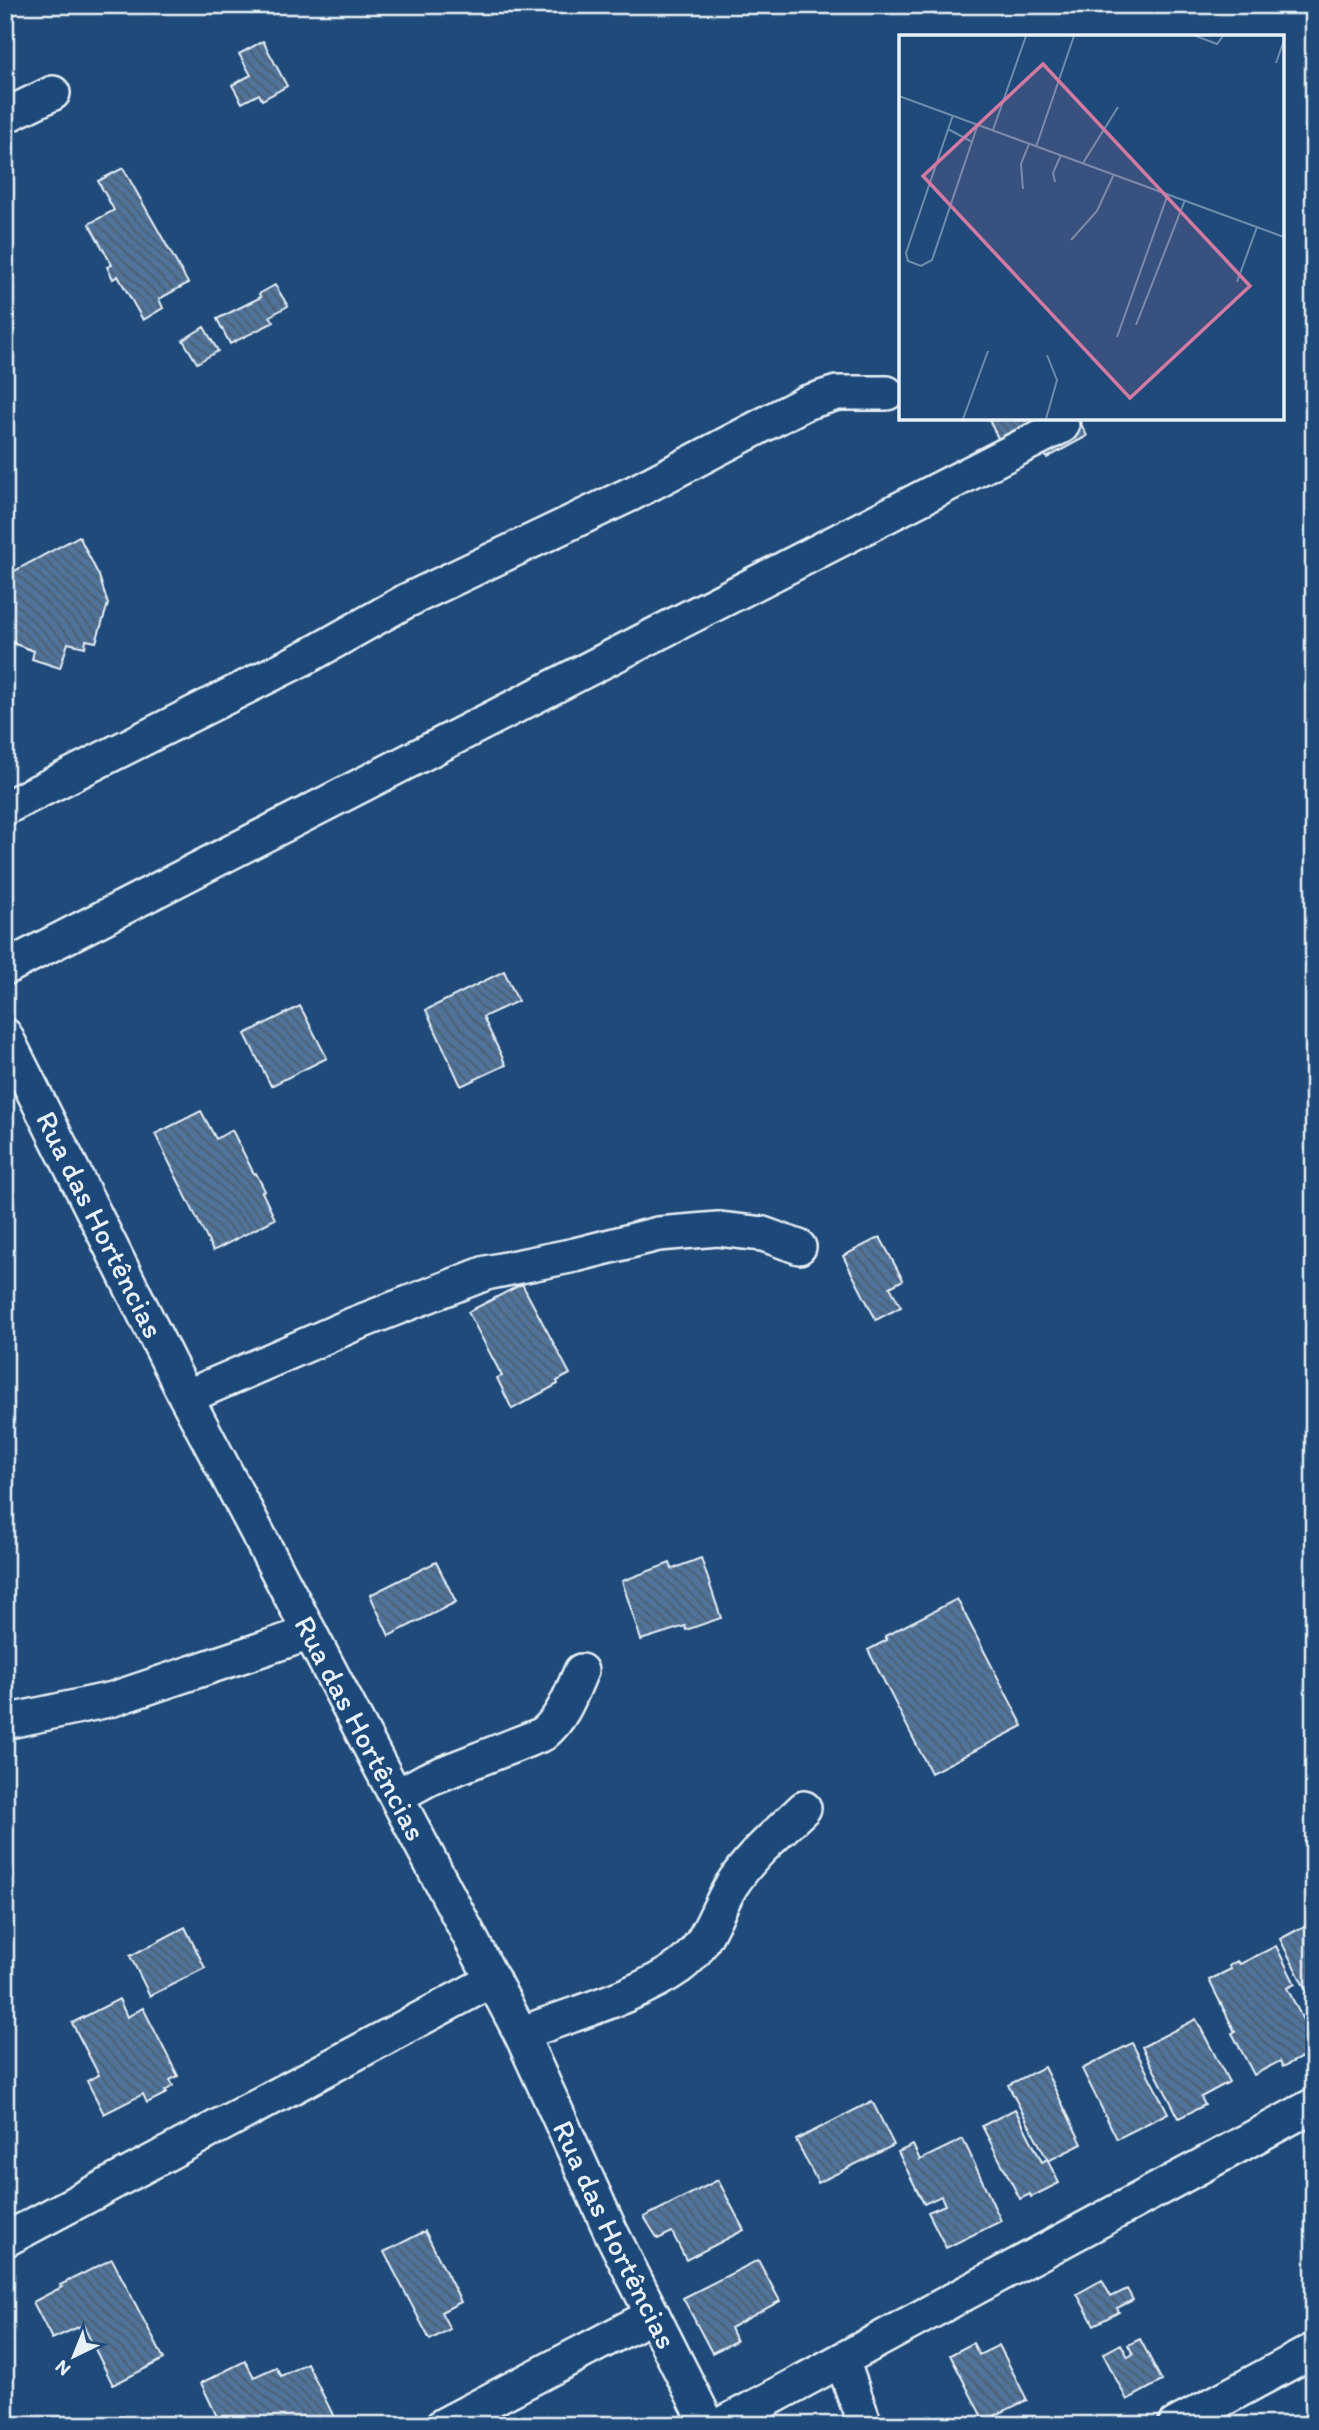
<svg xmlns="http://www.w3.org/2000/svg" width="1319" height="2430" viewBox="0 0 1319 2430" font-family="Itim,sans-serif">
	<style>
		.building { fill: url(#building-back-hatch); stroke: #e8f1f8; stroke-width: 2 }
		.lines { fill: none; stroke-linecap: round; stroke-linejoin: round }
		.street-casing { stroke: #e8f1f8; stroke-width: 38 }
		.street { stroke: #1f4a7a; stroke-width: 33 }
		.labels { text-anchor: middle; stroke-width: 5; stroke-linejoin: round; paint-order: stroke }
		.street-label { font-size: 30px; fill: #e8f1f8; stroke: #1f4a7a }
		.inset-road { fill: none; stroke: #6f8dac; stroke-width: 2 }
		.view { fill: #d37aa2; fill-opacity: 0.15; stroke: #d37aa2; stroke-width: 3.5 }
		.inset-edge { fill: none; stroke: #e8f1f8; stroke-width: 3.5 }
	</style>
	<defs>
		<pattern id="building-back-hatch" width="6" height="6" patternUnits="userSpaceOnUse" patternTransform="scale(1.75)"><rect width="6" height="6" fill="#517399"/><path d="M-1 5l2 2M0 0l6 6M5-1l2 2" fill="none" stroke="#4c5e72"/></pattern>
	</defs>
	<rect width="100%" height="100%" fill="#1f4a7a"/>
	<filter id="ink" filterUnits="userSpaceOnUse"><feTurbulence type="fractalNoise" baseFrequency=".0143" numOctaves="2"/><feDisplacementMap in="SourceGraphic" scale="14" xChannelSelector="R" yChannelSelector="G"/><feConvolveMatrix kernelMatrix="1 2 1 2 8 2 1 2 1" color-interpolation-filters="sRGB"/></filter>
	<g filter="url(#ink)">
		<path class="building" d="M263 41 287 86 262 100 259 94 242 103 232 85 251 75 239 54Z
			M123 168 188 283 159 299 163 308 143 320 118 276 113 279 107 267 112 265 89 224 114 210 98 181Z
			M275 285 288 306 270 316 274 322 230 344 217 319 261 297 259 294Z
			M204 327 218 351 197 363 183 340Z
			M988 418H1078L1087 436 1047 458 1043 452 1012 467Z
			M79 536 99 576 108 604 96 642 86 640 85 647 68 643 60 668 32 659 34 651 15 644 10 640 5 630V576Z
			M504 971 518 1001 483 1017 506 1065 461 1086 426 1010Z
			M300 1006 327 1058 271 1086 245 1034Z
			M201 1111 216 1139 232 1130 254 1174 256 1173 265 1191 262 1192 275 1219 213 1251 155 1134Z
			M880 1237 903 1280 890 1287 901 1307 876 1320 843 1256Z
			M522 1284 570 1374 557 1381 558 1384 512 1409 497 1378 502 1376 468 1312Z
			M701 1558 721 1618 686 1630 685 1626 641 1640 622 1581 670 1563 672 1569Z
			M436 1562 456 1602 389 1636 370 1595Z
			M957 1599 1023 1726 931 1773 868 1650 887 1640 885 1636Z
			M1314 1875V1900L1304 1880Z
			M1314 1921V2006L1280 1939Z
			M185 1927 205 1968 150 1996 130 1956Z
			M1276 1946 1295 1984 1287 1988 1304 2022 1314 2018V2051L1283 2067 1280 2061 1254 2075 1232 2033 1235 2032 1209 1980 1231 1969 1229 1966 1237 1961 1240 1964Z
			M119 1999 127 2017 143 2008 178 2076 170 2080 173 2086 165 2091 167 2093 147 2103 143 2094 104 2114 87 2081 99 2075 72 2023Z
			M1196 2019 1229 2082 1201 2097 1205 2105 1179 2118 1142 2047Z
			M1132 2043 1168 2113 1117 2139 1082 2069Z
			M1044 2067 1082 2144 1048 2161 1008 2085Z
			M872 2101 894 2145 818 2183 796 2140Z
			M1015 2109 1042 2162 1047 2159 1059 2183 1031 2197 1030 2194 1020 2199 982 2126Z
			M963 2139 1001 2221 946 2248 928 2212 945 2205 941 2196 924 2204 898 2152 913 2145 920 2160Z
			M718 2180 744 2230 686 2260 672 2232 658 2239 644 2217Z
			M425 2231 461 2302 441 2312 450 2329 430 2340 384 2252Z
			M112 2259 164 2359 113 2385 83 2325 52 2339 33 2302 62 2287 60 2285Z
			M758 2260 780 2301 730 2328 736 2341 712 2353 683 2298Z
			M1102 2280 1111 2297 1127 2289 1133 2300 1117 2308 1119 2312 1094 2325 1077 2294Z
			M1140 2339 1162 2381 1127 2400 1103 2354 1121 2344 1128 2357 1133 2354 1128 2345Z
			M973 2343 979 2355 999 2345 1027 2400 984 2421 950 2355Z
			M245 2361 254 2377 276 2367 281 2376 307 2363 338 2425H221L201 2383Z"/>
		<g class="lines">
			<defs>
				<g id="street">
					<path d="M5 116 53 93"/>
					<path d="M5 808 312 654 406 601 633 493 805 403 837 393H887"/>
					<path d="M5 968 1062 426"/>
					<path id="s1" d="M5 1035 186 1397 521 2034 612 2234 708 2425"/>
					<path d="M186 1397 352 1325 486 1273 575 1255 658 1234 718 1229 763 1234 799 1247"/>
					<path d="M5 1722 113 1699 310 1633"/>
					<path d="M397 1796 428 1779 543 1734C563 1718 571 1694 581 1671"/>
					<path d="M521 2034C570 2014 637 1997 679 1967 707 1947 714 1914 731 1886 750 1856 778 1833 804 1808"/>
					<path d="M5 2240 493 1980"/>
					<path d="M842 2360 865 2425"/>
					<path d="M443 2425 653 2315"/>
					<path d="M721 2425 1314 2105"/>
					<path d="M1175 2425 1314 2350"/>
				</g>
			</defs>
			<use href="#street" class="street-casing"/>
			<use href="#street" class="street"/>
		</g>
	</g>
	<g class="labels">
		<g class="street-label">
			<text dy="10" stroke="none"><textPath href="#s1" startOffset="212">Rua das Hortências</textPath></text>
			<text dy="10" stroke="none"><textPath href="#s1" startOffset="779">Rua das Hortências</textPath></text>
			<text dy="10" stroke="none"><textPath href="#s1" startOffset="1346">Rua das Hortências</textPath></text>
		</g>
	</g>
	<g transform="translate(899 35)">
		<rect width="385" height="385" fill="#1f4a7a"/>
		<path class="inset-road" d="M297 1 318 9 324 1M377 28 385 5M0 61 385 202M54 80 7 218 9 226 22 231 33 225 79 89M49 94 73 107M94 95 127 1M137 112 175 1M184 128 219 72M156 147 154 138 162 120M124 154 122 129 130 109M172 205 198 176 215 139M338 247 358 192M237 290 286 165M218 302 269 159M64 384 89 316M147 384 158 345 148 320"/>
		<path class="view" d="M144 29 351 251 231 363 24 141Z"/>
		<rect width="385" height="385" class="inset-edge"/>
	</g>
	<rect width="1319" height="2430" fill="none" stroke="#1f4a7a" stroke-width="28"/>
	<rect x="14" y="14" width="1291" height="2402" fill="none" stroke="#e8f1f8" stroke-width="2.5" filter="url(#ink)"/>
	<g transform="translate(74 2356) rotate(223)" stroke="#1f4a7a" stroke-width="5" paint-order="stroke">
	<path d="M0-5L12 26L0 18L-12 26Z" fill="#e8f1f8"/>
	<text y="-10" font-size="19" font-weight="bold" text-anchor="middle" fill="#e8f1f8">N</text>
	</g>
</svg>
